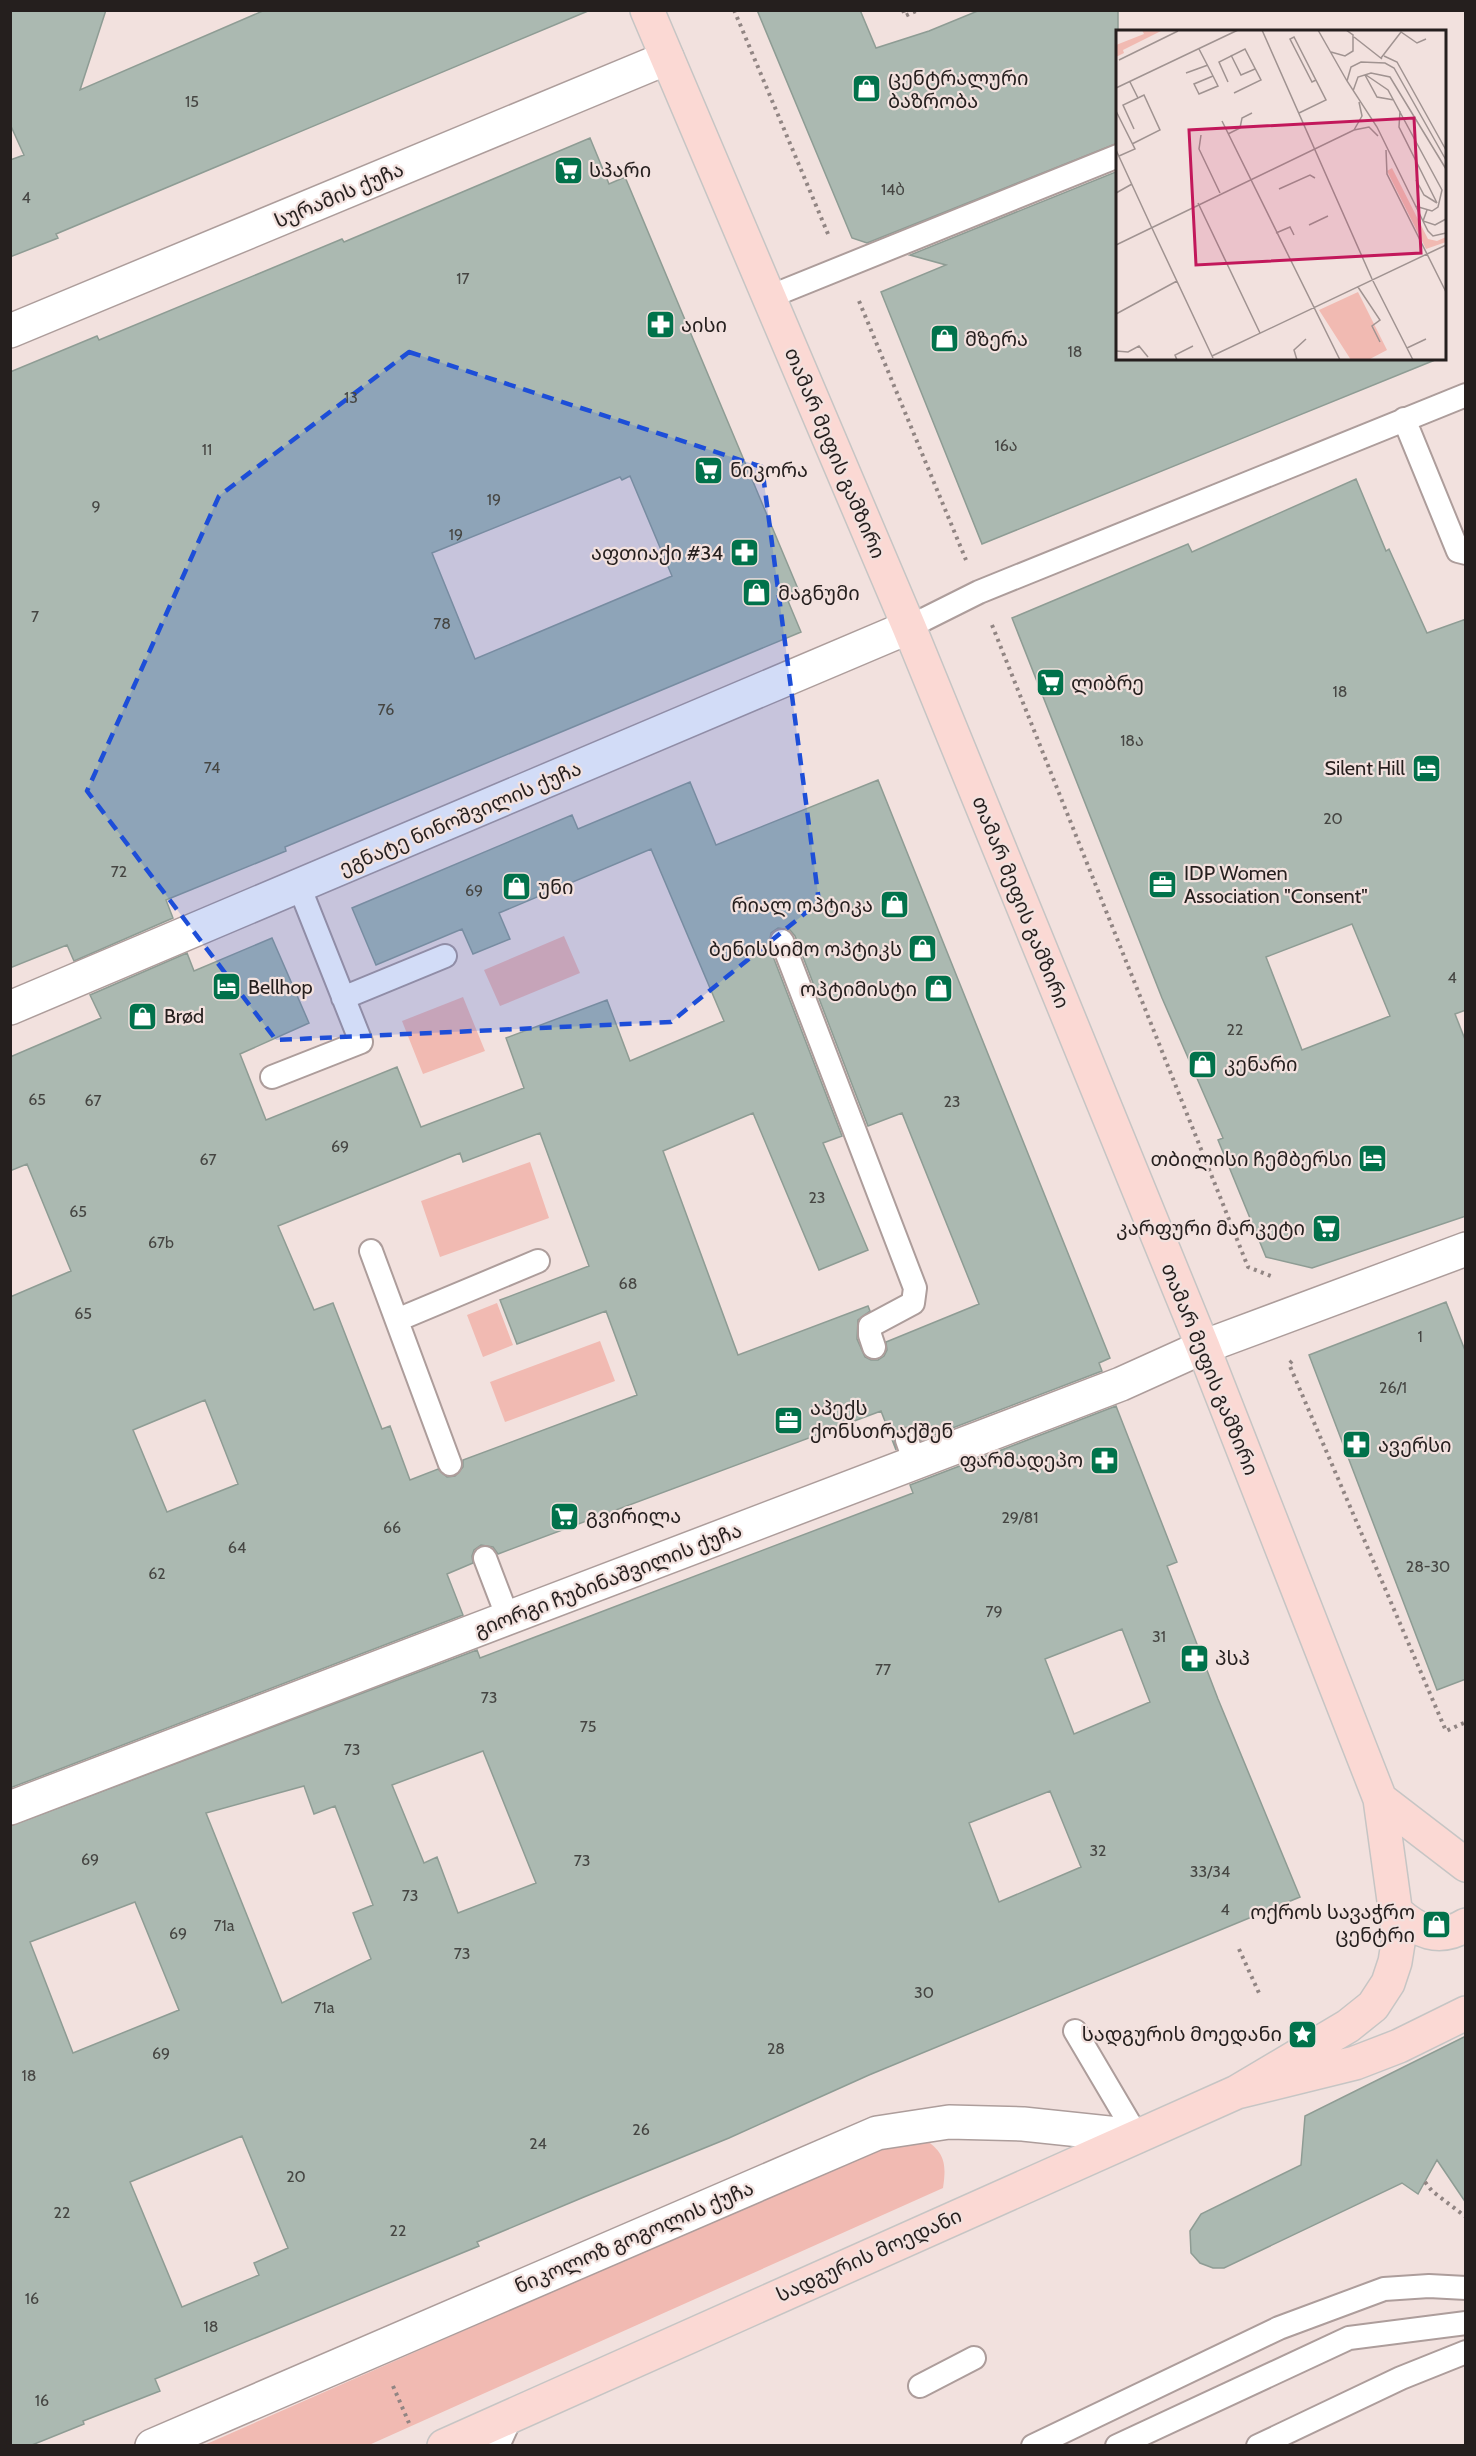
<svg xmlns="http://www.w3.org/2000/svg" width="1476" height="2456" viewBox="0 0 1476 2456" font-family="Cabin,'Noto Sans Georgian',sans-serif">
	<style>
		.green { fill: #f1bab2 }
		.building { fill: #abb9b1; stroke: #8e9c94; stroke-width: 1.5; fill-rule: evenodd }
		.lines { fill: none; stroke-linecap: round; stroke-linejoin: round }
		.service-casing { stroke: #ad9d9b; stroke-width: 26 }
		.minor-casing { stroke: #ad9d9b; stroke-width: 36 }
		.tertiary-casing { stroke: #ad9d9b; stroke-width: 36 }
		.primary-casing { stroke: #c6c5c4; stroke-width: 36 }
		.path { stroke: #918583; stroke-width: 4; stroke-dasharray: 3 4.5; stroke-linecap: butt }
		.service { stroke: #fff; stroke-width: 22 }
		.minor { stroke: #fff; stroke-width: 33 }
		.tertiary { stroke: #fff; stroke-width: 33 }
		.primary { stroke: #fbd9d4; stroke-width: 33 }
		.marked { fill: #1d4ed8; fill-opacity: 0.2; stroke: #1d4ed8; stroke-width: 4.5; stroke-dasharray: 12 8; stroke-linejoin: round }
		.labels { text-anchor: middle; stroke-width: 4.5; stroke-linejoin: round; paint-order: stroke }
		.number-label { font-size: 16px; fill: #464643 }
		.poi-label { font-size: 20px; fill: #251f1e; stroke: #f2e1de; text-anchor: start }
		.street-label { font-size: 20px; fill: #251f1e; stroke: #f2e1de }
		.inset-road { fill: none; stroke: #a09391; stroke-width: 1.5 }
		.view { fill: #c2185b; fill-opacity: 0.15; stroke: #c2185b; stroke-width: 3 }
		.inset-edge { fill: none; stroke: #251f1e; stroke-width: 3 }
	</style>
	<rect width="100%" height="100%" fill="#f2e1de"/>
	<path class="green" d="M564 936 580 973 500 1006 484 970Z
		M463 997 485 1051 423 1074 402 1021Z
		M530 1162 549 1218 440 1257 421 1201Z
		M497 1303 513 1345 483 1357 467 1315Z
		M600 1341 615 1381 505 1422 490 1382Z
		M915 2132C941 2150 948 2156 943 2188L369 2445 202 2446Z"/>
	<path class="building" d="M10 10H106L80 90 265 10 588 11 56 234 58 238 10 257V160L24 155 10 124Z
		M757 10H860L876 48 929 31 980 10H1118V143L867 243 852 238Z
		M590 138 609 184 625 177 801 596 788 601 801 632 285 847 286 851 166 900 173 918 74 961 67 945 10 968V372L97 336 99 340 342 239 344 242ZM630 476 672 576 475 659 432 553 620 477 622 480Z
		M1118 171V358L1435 360 982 544 881 292 946 265 910 255Z
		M1356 479 1386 551 1389 549 1427 633 1466 619V1010L1455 1014 1466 1042V1216L1312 1268 1266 1257 1218 1140 1223 1138 1162 998 1012 618 1188 544 1192 552ZM1352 924 1390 1016 1302 1050 1266 957Z
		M878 780 1110 1358 1099 1363 1102 1371 921 1440 915 1429 909 1427 902 1428 894 1437 896 1450 881 1411 498 1554 493 1547 481 1545 474 1550 472 1556 473 1563 447 1574 463 1615 10 1788V1297L71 1271 27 1164 10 1171V1057L101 1018 90 995 187 953 194 971 272 938 309 1023 240 1054 266 1120 397 1067 421 1127 524 1088 506 1038 607 1000 630 1061 724 1021 651 849 499 913 510 939 473 954 462 929 376 965 352 908 572 815 578 829 690 782 716 845ZM778 928 790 930 795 936 868 1126 902 1113 979 1304 886 1342 887 1350 884 1356 878 1360H871L865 1357 857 1339 858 1320 870 1311 868 1306 738 1355 663 1151 753 1113 819 1270 868 1250 823 1143 842 1136 769 946 771 933ZM540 1133 589 1266 500 1300 517 1344 606 1311 637 1395 463 1460V1467L455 1476 447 1477 438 1469 410 1480 390 1426 382 1429 333 1303 314 1310 278 1226 460 1153 463 1162ZM205 1400 238 1484 167 1512 133 1430Z
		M1446 1302 1466 1353V1679L1437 1690 1309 1355Z
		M1116 1406 1177 1562 1167 1566 1218 1699 1300 1897 869 2075 729 2138 584 2197 477 2242 479 2246 155 2379 160 2391 83 2421 84 2424 32 2445H10V1826L477 1650 480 1658 913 1493 910 1485ZM1122 1629 1150 1702 1074 1734 1045 1659ZM483 1751 536 1883 458 1913 437 1857 424 1863 392 1785ZM304 1786 314 1814 335 1806 373 1905 353 1913 371 1959 282 2003 206 1813ZM1050 1791 1081 1867 999 1902 969 1823ZM135 1902 179 2010 73 2053 30 1942ZM242 2136 288 2248 254 2263 259 2275 182 2307 130 2182Z
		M1466 2036V2203L1437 2160 1418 2194 1402 2183 1224 2268H1213L1200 2263 1191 2253 1190 2231 1201 2214 1301 2165 1305 2116Z"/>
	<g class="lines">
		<defs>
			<path id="service" d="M769 297 1118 156
				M1404 419 1458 551 1466 553
				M909 627 979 592 1466 395
				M782 941 915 1288 913 1303 870 1326V1335L874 1347
				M343 998 445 956
				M272 1077 361 1042 299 886
				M371 1251 450 1464
				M397 1320 538 1261
				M907 1440 915 1463
				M485 1558 508 1618
				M1075 2031 1137 2136
				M920 2386 974 2358
				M498 2446 512 2415
				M1033 2446 1279 2328 1384 2289 1429 2286 1466 2288
				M1117 2446 1349 2338 1466 2323
				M1258 2446 1401 2378 1466 2352"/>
			<path id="minor" d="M10 331 667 58
				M10 1008 909 627
				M10 1808 1121 1384 1203 1347 1466 1249"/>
			<path id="tertiary" d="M152 2446 877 2133 949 2122 1023 2124 1137 2136"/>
			<path id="primary" d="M647 10 909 627 1203 1347 1380 1799 1399 1937 1395 1962 1388 1983 1373 2006 1348 2026 1237 2092
				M1380 1799 1466 1865
				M1396 1912C1418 1931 1438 1942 1466 1925
				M444 2446 1237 2092 1355 2063 1399 2046 1466 2013"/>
		</defs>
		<use href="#service" class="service-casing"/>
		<use href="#minor" class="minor-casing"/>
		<use href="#tertiary" class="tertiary-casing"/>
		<use href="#primary" class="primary-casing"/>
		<path class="path" d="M734 10 828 234
			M903 10 905 16 918 10
			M859 301 966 560
			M992 625 1248 1267 1271 1276
			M1292 1361 1289 1364 1446 1731 1466 1722
			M1239 1949 1259 1993
			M1425 2182 1432 2191 1466 2217
			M393 2386 409 2423"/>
		<use href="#service" class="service"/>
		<use href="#minor" class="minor"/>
		<use href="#tertiary" class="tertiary"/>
		<use href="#primary" class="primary"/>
	</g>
	<path class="marked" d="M409 352 762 467 819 902 671 1022 276 1040 87 791 219 496Z"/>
	<defs>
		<symbol id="shop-square" viewBox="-11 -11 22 22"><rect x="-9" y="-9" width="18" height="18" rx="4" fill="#01724b" stroke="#f2e1de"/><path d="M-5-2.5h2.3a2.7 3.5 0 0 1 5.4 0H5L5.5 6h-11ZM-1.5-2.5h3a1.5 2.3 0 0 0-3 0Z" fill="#fff"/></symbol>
		<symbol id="supermarket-square" viewBox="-11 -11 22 22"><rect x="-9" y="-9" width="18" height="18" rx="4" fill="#01724b" stroke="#f2e1de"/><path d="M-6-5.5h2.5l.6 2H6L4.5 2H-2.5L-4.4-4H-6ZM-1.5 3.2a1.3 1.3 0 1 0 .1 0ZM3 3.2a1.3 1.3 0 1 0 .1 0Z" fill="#fff"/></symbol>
		<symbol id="pharmacy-square" viewBox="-11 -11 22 22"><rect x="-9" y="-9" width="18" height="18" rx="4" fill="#01724b" stroke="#f2e1de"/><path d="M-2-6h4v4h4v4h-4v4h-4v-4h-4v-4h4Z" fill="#fff"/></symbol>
		<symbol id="hotel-square" viewBox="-11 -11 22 22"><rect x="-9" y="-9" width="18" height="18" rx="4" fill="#01724b" stroke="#f2e1de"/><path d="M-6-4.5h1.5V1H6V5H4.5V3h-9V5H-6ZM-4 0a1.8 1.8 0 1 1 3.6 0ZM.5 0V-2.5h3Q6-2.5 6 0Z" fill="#fff"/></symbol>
		<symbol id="office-square" viewBox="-11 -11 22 22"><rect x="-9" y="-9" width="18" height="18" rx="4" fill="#01724b" stroke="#f2e1de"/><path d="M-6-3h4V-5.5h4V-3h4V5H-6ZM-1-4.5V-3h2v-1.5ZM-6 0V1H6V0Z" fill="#fff"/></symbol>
		<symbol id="sight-square" viewBox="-11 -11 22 22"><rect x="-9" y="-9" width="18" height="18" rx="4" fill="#01724b" stroke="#f2e1de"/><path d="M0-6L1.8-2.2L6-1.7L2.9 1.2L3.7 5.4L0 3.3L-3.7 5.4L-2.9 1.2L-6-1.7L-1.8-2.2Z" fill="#fff"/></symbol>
	</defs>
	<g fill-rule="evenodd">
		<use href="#shop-square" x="850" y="72" width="33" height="33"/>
		<use href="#supermarket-square" x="552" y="154" width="33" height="33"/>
		<use href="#pharmacy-square" x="644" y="308" width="33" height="33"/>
		<use href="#shop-square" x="928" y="322" width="33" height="33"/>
		<use href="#supermarket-square" x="692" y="454" width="33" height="33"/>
		<use href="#pharmacy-square" x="728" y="536" width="33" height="33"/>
		<use href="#shop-square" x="740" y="576" width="33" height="33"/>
		<use href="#supermarket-square" x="1034" y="666" width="33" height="33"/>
		<use href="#hotel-square" x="1410" y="752" width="33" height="33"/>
		<use href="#office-square" x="1146" y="868" width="33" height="33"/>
		<use href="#shop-square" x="500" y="870" width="33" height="33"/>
		<use href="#shop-square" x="878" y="888" width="33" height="33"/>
		<use href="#shop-square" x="906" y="932" width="33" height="33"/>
		<use href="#hotel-square" x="210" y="970" width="33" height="33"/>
		<use href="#shop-square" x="922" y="972" width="33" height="33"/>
		<use href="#shop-square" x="126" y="1000" width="33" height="33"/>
		<use href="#shop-square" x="1186" y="1048" width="33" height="33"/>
		<use href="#hotel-square" x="1356" y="1142" width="33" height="33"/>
		<use href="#supermarket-square" x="1310" y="1212" width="33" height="33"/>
		<use href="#office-square" x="772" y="1404" width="33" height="33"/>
		<use href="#pharmacy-square" x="1340" y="1428" width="33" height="33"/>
		<use href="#pharmacy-square" x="1088" y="1444" width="33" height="33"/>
		<use href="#supermarket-square" x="548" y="1500" width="33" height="33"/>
		<use href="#pharmacy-square" x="1178" y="1642" width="33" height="33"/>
		<use href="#shop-square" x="1420" y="1908" width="33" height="33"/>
		<use href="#sight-square" x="1286" y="2018" width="33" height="33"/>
	</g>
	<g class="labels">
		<g class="number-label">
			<text x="192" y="107">15</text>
			<text x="893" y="195">14ბ</text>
			<text x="26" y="203">4</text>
			<text x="463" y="284">17</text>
			<text x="1075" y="357">18</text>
			<text x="351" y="403">13</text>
			<text x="1006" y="451">16ა</text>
			<text x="207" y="455">11</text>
			<text x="494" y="505">19</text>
			<text x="96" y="512">9</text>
			<text x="456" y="540">19</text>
			<text x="35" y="622">7</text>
			<text x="442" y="629">78</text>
			<text x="1340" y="697">18</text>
			<text x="386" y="715">76</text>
			<text x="1132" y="746">18ა</text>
			<text x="212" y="773">74</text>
			<text x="1333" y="824">20</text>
			<text x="119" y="877">72</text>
			<text x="474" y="896">69</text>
			<text x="1452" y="983">4</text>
			<text x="1235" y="1035">22</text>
			<text x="37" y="1105">65</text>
			<text x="93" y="1106">67</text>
			<text x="952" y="1107">23</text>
			<text x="340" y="1152">69</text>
			<text x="208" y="1165">67</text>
			<text x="817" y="1203">23</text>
			<text x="78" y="1217">65</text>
			<text x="161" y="1248">67b</text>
			<text x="628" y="1289">68</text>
			<text x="83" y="1319">65</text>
			<text x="1420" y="1342">1</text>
			<text x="1393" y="1393">26/1</text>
			<text x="1020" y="1523">29/81</text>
			<text x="392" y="1533">66</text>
			<text x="237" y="1553">64</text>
			<text x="1428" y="1572">28-30</text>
			<text x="157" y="1579">62</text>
			<text x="994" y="1617">79</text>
			<text x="1159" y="1642">31</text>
			<text x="883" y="1675">77</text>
			<text x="489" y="1703">73</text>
			<text x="588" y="1732">75</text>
			<text x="352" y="1755">73</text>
			<text x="1098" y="1856">32</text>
			<text x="90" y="1865">69</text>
			<text x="582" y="1866">73</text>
			<text x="1210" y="1877">33/34</text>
			<text x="410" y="1901">73</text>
			<text x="1225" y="1915">4</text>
			<text x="224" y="1931">71a</text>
			<text x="178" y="1939">69</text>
			<text x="462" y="1959">73</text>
			<text x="924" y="1998">30</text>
			<text x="324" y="2013">71a</text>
			<text x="776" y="2054">28</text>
			<text x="161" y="2059">69</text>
			<text x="29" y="2081">18</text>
			<text x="641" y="2135">26</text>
			<text x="538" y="2149">24</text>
			<text x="296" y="2182">20</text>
			<text x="62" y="2218">22</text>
			<text x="398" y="2236">22</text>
			<text x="32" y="2304">16</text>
			<text x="211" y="2332">18</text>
			<text x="42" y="2406">16</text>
		</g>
		<g class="poi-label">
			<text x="888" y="85">ცენტრალური<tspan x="888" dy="23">ბაზრობა</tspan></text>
			<text x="589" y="177">სპარი</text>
			<text x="681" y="332">აისი</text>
			<text x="965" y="346">მზერა</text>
			<text x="730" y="477">ნიკორა</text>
			<text x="723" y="560" text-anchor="end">აფთიაქი #34</text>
			<text x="778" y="600">მაგნუმი</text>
			<text x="1071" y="690">ლიბრე</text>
			<text x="1405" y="775" text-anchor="end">Silent Hill</text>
			<text x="1184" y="880">IDP Women<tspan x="1184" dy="23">Association "Consent"</tspan></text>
			<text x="538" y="894">უნი</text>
			<text x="873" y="912" text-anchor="end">რიალ ოპტიკა</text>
			<text x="902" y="956" text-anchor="end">ბენისსიმო ოპტიკს</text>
			<text x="248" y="994">Bellhop</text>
			<text x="917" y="996" text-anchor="end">ოპტიმისტი</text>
			<text x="164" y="1023">Brød</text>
			<text x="1224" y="1071">კენარი</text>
			<text x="1352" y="1166" text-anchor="end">თბილისი ჩემბერსი</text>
			<text x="1305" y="1235" text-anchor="end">კარფური მარკეტი</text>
			<text x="810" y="1415">აპექს<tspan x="810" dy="23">ქონსთრაქშენ</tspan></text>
			<text x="1378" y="1452">ავერსი</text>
			<text x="1083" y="1467" text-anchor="end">ფარმადეპო</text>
			<text x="586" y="1523">გვირილა</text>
			<text x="1215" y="1665">პსპ</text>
			<text x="1415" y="1919" text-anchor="end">ოქროს სავაჭრო<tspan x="1415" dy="23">ცენტრი</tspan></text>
			<text x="1282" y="2041" text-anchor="end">სადგურის მოედანი</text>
		</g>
		<g class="street-label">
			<text transform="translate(339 195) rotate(-23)" y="7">სურამის ქუჩა</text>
			<text transform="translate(835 453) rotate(67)" y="7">თამარ მეფის გამზირი</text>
			<text transform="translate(460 818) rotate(-23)" y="7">ეგნატე ნინოშვილის ქუჩა</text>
			<text transform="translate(1021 902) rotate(68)" y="7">თამარ მეფის გამზირი</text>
			<text transform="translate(1210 1369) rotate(68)" y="7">თამარ მეფის გამზირი</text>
			<text transform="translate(608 1580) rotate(-21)" y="7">გიორგი ჩუბინაშვილის ქუჩა</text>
			<text transform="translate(634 2237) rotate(-23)" y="7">ნიკოლოზ გოგოლის ქუჩა</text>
			<text transform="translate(869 2255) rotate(-24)" y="7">სადგურის მოედანი</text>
		</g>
	</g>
	<g transform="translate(1116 30)">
		<rect width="330" height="330" fill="#f2e1de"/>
		<path d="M26 0H47L7 20 8 23 0 27V15L28 4ZM276 138 312 209 321 211 330 207V212L310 219 271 141ZM242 262 271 320 252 330H235L203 280Z" fill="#f1bab2"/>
		<path class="inset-road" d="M146 0 256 249 297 330M202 0 231 51M238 7 266 29M83 19 97 46 102 56 83 64 78 54 97 46M215 22 229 26 237 21V5L230 0M115 25 125 45 139 39M268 26 281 32 330 120M265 28 285 2 301 13 310 9M3 30 62 1M70 43 92 35M249 45 261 67 278 70M250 45 272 60 326 160 322 177 316 181 299 176M14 52 22 68 28 65 44 100 16 114M112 52 103 32 129 19 145 50 118 63M0 58 122 0M237 61 242 47 255 43 274 47 330 139M0 81 19 119 3 126M284 81 283 97 321 173M183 83 210 70 178 7 174 9 196 52 200 50M106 91 224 330M18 99 7 75 22 68M238 100 246 86 243 72M112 104 124 98 126 88 136 83M85 105 83 119 104 163M0 120 35 196M270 120 271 144 330 262M330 130 278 38 269 33 245 32 235 37 231 51 261 97 307 191 319 195 330 189M300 150 308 165 321 173M163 159 194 145 199 148M0 163 16 154M82 173 144 303M311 180 307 191 312 201 317 206 330 203M193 195 212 186M35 196 97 328M160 203 174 197 178 205M0 215 238 100 253 97 262 106M242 257 264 290 256 296 264 312M0 284 61 251M291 318 310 309M0 321 12 322 23 316 32 327M96 326 330 215M61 330 59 325 77 316M181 330 178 320 190 309"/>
		<path class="view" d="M298 88 305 223 80 235 73 100Z"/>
		<rect width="330" height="330" class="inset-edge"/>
	</g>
	<rect width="1476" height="2456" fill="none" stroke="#251f1e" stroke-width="24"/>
</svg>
